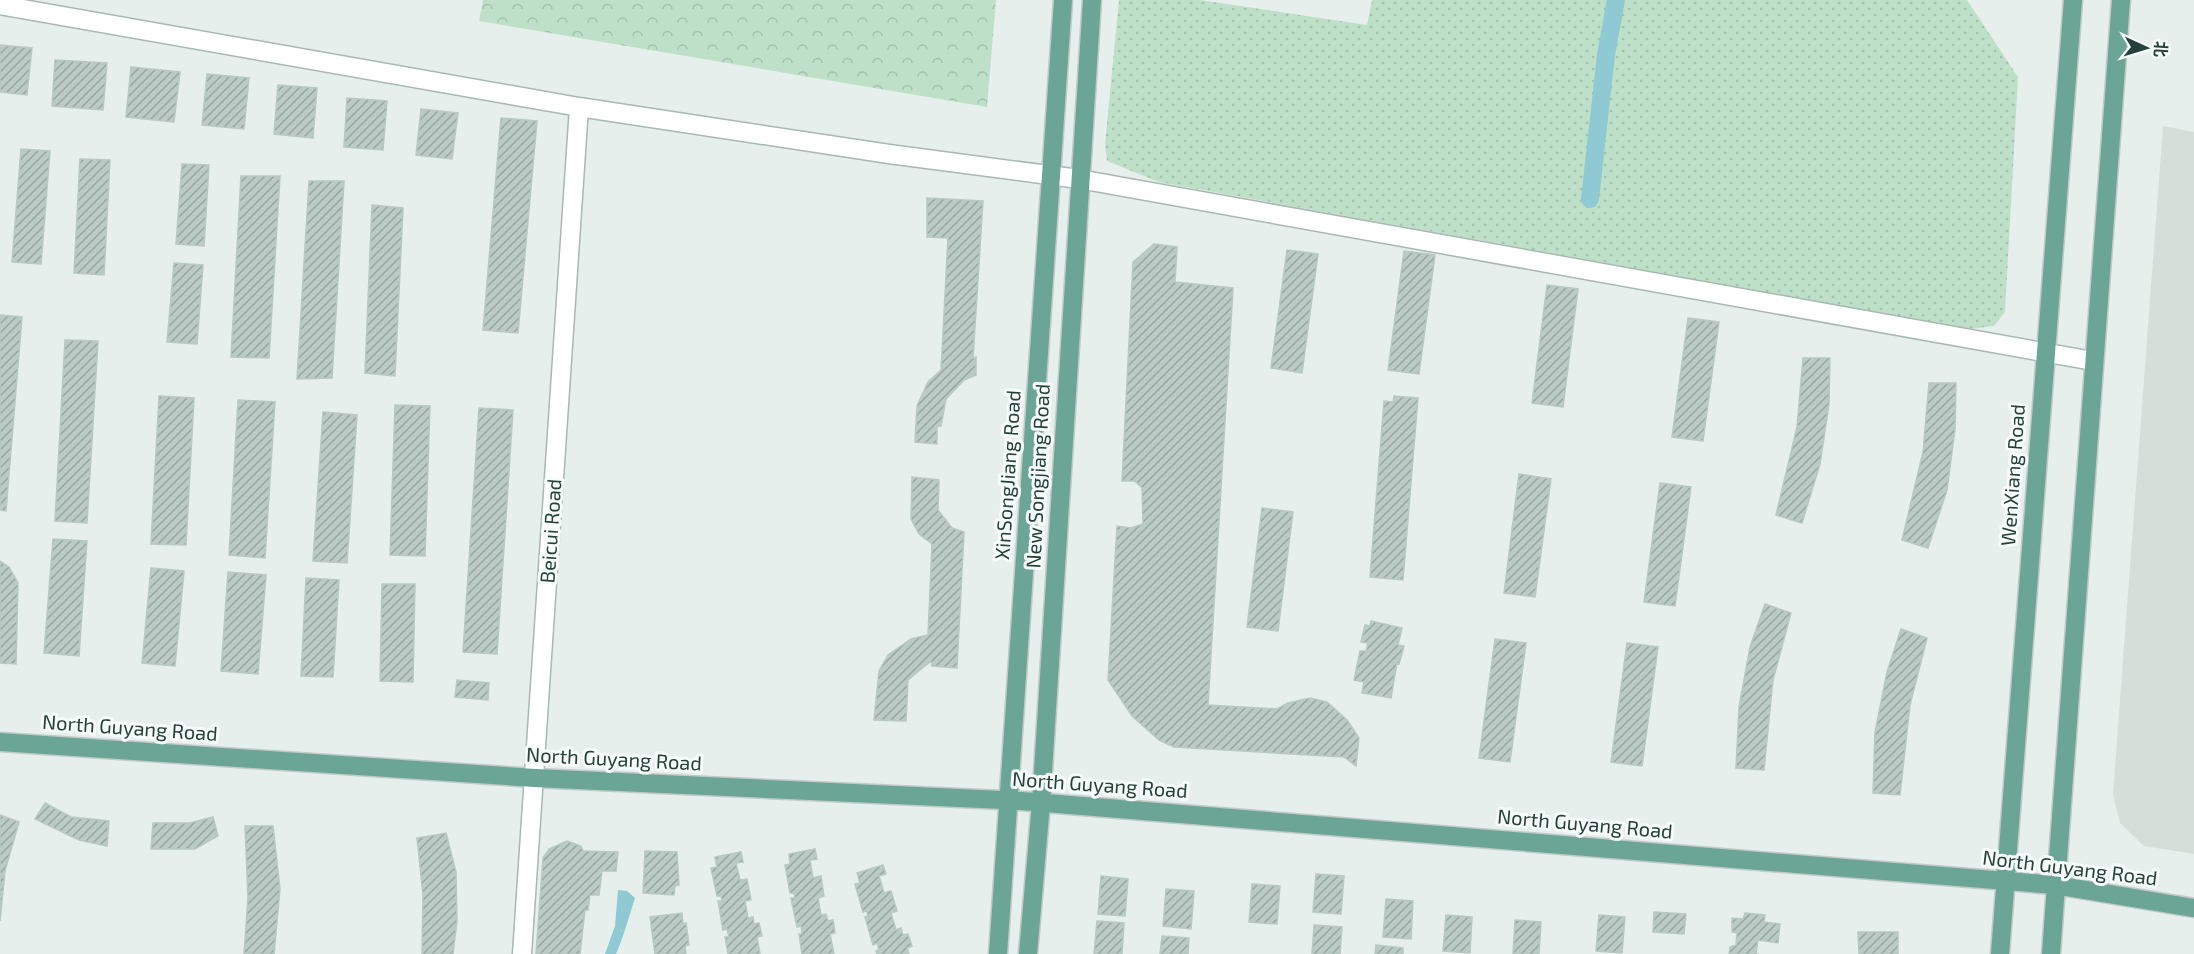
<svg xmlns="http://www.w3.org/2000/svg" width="2194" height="954" viewBox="0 0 2194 954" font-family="'Exo 2','Noto Sans SC',sans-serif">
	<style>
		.built { fill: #d4dfda }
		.forest { fill: url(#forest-crowns) }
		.park { fill: url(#park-dots) }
		.water { fill: #8ec9d4 }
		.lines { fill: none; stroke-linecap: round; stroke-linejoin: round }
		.canal { stroke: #8ec9d4; stroke-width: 18 }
		.building { fill: url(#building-hatch); stroke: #b8c9c2; stroke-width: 1.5 }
		.minor-casing { stroke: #a8b8b2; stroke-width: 21 }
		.major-casing { stroke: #c2cac8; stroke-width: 21 }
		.minor { stroke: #fff; stroke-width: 18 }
		.major { stroke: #6aa596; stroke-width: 18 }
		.labels { text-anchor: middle; stroke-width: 6; stroke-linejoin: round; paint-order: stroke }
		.street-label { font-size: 20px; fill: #24423a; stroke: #f7fbf9 }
	</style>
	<defs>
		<pattern id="forest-crowns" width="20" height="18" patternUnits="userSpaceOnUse" patternTransform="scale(1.5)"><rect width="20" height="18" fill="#bfe0c8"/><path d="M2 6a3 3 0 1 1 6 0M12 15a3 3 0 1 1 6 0" fill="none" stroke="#a4c1ad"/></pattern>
		<pattern id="park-dots" width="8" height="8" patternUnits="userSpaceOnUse" patternTransform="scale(1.5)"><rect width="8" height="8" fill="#bfe0c8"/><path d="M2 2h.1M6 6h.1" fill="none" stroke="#a4c1ad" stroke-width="1.8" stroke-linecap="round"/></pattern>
		<pattern id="building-hatch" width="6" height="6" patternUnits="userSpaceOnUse" patternTransform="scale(1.5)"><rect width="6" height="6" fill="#bbcac4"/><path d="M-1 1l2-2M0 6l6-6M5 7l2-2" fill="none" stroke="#98a6a0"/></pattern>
	</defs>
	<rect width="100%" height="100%" fill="#e6efeb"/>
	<path class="built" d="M2163 126 2194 132V854L2144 846 2120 823 2113 794Z"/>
	<path class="forest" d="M483 0H996L987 107 479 21Z"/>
	<path class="park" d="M1119 0H1200L1367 25 1372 0H1967L2018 77 2005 312 1994 326 1969 329 1159 182 1107 161 1105 144Z"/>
	<path class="water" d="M618 890 627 891 635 898C629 917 624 935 616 954H605L615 926Z"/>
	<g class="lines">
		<path class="canal" d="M1590 199 1606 55 1616 0"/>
	</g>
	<path class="building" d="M0 45 32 48 27 95 0 92Z
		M55 60 107 63 103 110 52 106Z
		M131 67 180 72 174 122 126 117Z
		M207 74 249 78 244 129 202 125Z
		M278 85 317 88 313 138 274 134Z
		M347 98 387 101 383 150 344 147Z
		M421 109 458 113 452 159 416 155Z
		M501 118 537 121 518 333 483 330Z
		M21 149 50 151 41 264 12 262Z
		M80 159 110 160 104 275 74 273Z
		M182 164 209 165 204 246 176 244Z
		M241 176H280L269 358 231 357Z
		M309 181H344L332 378 297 379Z
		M927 198 983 201 973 358 976 357V375L964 380 946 399 941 426H937V444L915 442 917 406 928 382 941 370 948 238 927 237Z
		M372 205 403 208 395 376 365 373Z
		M1154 244 1177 247 1175 282 1233 288 1208 705 1277 709 1288 703 1310 698 1327 702 1347 720 1359 738 1356 766 1344 757 1174 747 1159 740 1132 716 1108 680 1117 526 1131 528 1143 524 1142 488 1135 481H1122L1133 262Z
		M1287 250 1318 254 1302 373 1271 368Z
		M1404 251 1435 255 1419 374 1388 370Z
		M174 263 203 265 197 344 167 342Z
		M1547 285 1578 289 1563 407 1532 403Z
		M0 315 22 317 6 511 0 510Z
		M1688 318 1719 322 1703 441 1672 437Z
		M65 340 98 341 87 523 55 521Z
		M1803 358H1830L1829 404 1820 464 1802 523 1776 515 1797 427Z
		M1929 383H1956L1955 429 1947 490 1928 548 1902 540 1923 452Z
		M159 396 194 398 186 545 151 544Z
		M1394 396 1418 398 1403 580 1370 577 1384 401 1393 402Z
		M238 400 275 402 265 558 229 555Z
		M395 405 430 406 425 556 390 555Z
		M479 408 513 410 497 654 463 652Z
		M323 412 357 415 347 563 313 561Z
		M1519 474 1551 479 1535 597 1504 593Z
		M912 477 939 480 938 510 952 528 964 532 957 668 932 666 931 661 908 680 906 721 874 720 879 671 888 655 911 639 928 635 932 544 919 534 911 519Z
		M1660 483 1691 487 1675 606 1644 602Z
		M1262 508 1293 512 1278 631 1247 627Z
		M53 539 87 541 79 656 44 653Z
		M0 561 9 567 18 583 16 664 0 663Z
		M151 568 184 571 175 666 142 663Z
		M228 572 266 575 258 674 221 671Z
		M306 578 339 580 333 677 301 676Z
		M382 584H415L413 682 380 681Z
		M1765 604 1791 613 1773 680 1764 770 1736 768 1739 707 1750 647Z
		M1371 621 1402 628 1398 645 1404 646 1399 664 1397 663 1391 698 1362 693 1364 682 1354 680 1360 651H1366L1368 643 1361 642 1365 625 1370 626Z
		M1901 629 1927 638 1910 705 1900 795 1873 793 1875 732 1887 672Z
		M1495 639 1526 643 1510 762 1479 758Z
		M1627 643 1658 647 1642 766 1611 762Z
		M457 680 489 683 488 700 455 697Z
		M45 803 71 817 109 821 107 846 79 840 35 819Z
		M0 815 19 822 5 871 0 921Z
		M213 817 218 836 195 849H151L153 823H190Z
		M245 826H273L280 889 274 954H244L248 898Z
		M446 833 456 872 457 921 453 954H422L423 895 417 838Z
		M567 841 581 846 583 851 618 852 616 871H602L599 895H590L588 910H585L580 954H536L543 858 549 849Z
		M815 849 817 859 810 860 813 878 821 876 824 896 818 898 821 915 826 914 828 921 833 920 835 933 830 934 834 954H802L799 934H802L801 926 797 927 791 898H795L794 893H790L785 865 790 864 789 854Z
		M645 851 677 852 679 885 675 886 674 895 643 893Z
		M741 852 743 862 736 863 740 880 747 879 751 900 745 901 748 918 753 917 754 924 759 923 762 936 757 937 760 954H728L725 937H729L727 929 723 930 718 901H722L721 896H717L711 868 717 867 715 857Z
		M883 865 886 874 879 876 884 893 891 891 897 911 891 913 896 930 901 928 903 935 908 934 912 946 907 948 909 954H877L876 951 879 950 877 943 873 945 865 917 868 916 867 911 863 912 855 884 860 883 857 873Z
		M1316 874 1344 876 1341 914 1313 912Z
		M1101 876 1128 879 1125 916 1098 914Z
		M1252 884 1280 886 1277 924 1249 922Z
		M1166 889 1194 891 1191 929 1163 926Z
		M1386 899 1413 901 1411 939 1383 937Z
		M1654 912 1686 914 1684 934 1653 932Z
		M682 913 683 924 686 923 689 945 685 946 686 954H655L650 917Z
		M1745 913 1765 915 1764 922 1780 924 1778 943 1758 940 1756 954H1759H1729L1730 947 1736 945 1737 933 1732 932V918L1743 919Z
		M1446 915 1472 917 1470 953 1443 951Z
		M1599 915 1625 917 1622 953 1596 951Z
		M1515 920 1541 922 1539 954H1513Z
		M1097 921 1124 923 1122 954H1094Z
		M1314 925 1342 927 1340 954H1312Z
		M1858 932H1898V954H1859Z
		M1162 936 1189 938 1188 954H1160Z
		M1376 945 1403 948V954H1375Z"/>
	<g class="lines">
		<defs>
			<path id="minor" d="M0 5 579 107 889 154 1079 179 2093 361
				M522 954 579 107"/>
			<path id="major" d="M0 742 535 778 1021 801 2055 885 2194 908
				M998 954 1063 0
				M1028 954 1041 803 1092 0
				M2000 954 2073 0
				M2051 954 2121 0"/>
		</defs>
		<use href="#minor" class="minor-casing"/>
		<use href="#major" class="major-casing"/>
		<use href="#minor" class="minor"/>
		<use href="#major" class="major"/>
	</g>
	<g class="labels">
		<g class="street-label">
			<text transform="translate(1008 475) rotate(-86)" y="7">XinSongJiang Road</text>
			<text transform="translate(2013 475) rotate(-86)" y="7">WenXiang Road</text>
			<text transform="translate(1038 476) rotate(-87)" y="7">New Songjiang Road</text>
			<text transform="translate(551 531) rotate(-86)" y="7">Beicui Road</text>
			<text transform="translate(130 728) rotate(4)" y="7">North Guyang Road</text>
			<text transform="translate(614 759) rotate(3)" y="7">North Guyang Road</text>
			<text transform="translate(1100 785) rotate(4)" y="7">North Guyang Road</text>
			<text transform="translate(1585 824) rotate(5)" y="7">North Guyang Road</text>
			<text transform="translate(2070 868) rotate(7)" y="7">North Guyang Road</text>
		</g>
	</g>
	<g transform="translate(2146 48) rotate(94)" stroke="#f7fbf9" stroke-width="4.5" paint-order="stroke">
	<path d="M0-4.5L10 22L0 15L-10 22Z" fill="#24423a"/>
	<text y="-9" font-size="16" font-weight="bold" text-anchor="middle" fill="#24423a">北</text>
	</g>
</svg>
